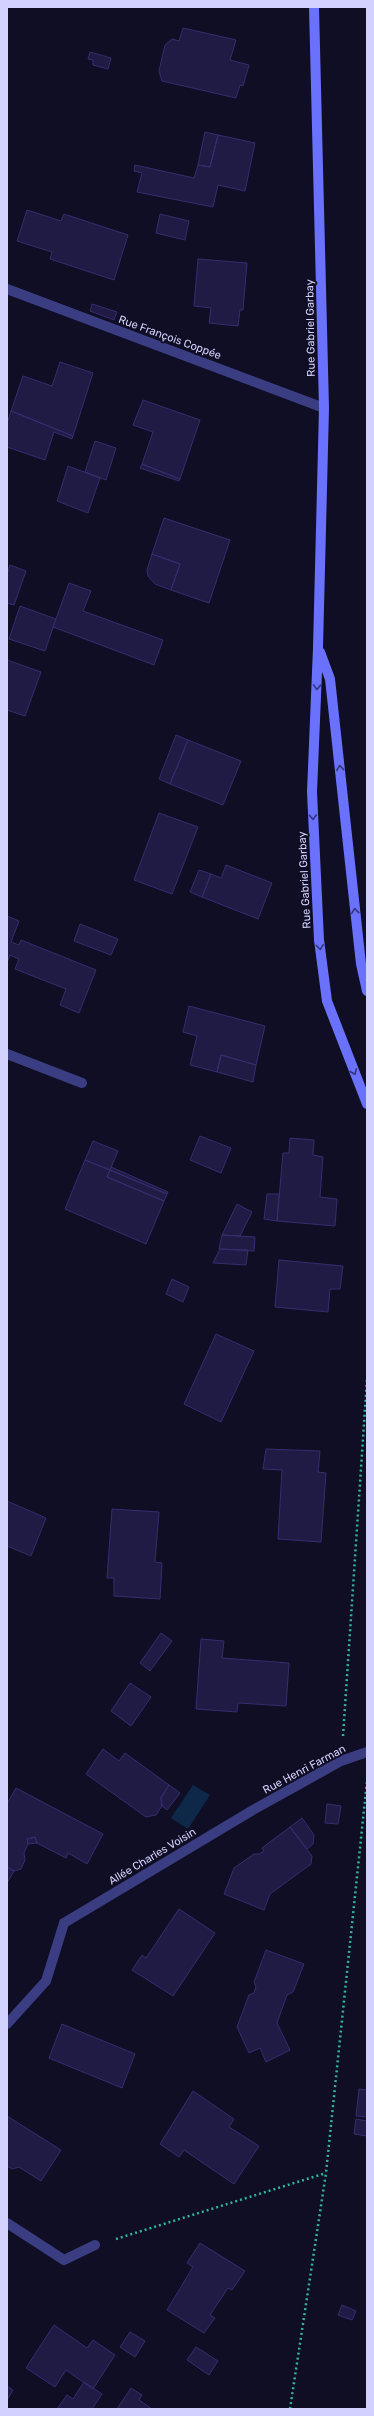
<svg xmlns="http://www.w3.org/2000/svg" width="374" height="2416" viewBox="0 0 374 2416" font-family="Rubik,sans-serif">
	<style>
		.water { fill: #0d2849 }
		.building { fill: #201b44; stroke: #352d70 }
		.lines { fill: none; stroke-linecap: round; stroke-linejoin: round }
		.path { stroke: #30b4a2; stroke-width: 2.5; stroke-dasharray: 2 3; stroke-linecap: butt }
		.lane { stroke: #3a3d82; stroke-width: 10 }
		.street { stroke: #3a3d82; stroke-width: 10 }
		.secondary { stroke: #6a72fd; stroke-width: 10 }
		.oneway { stroke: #34367b }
		.labels { text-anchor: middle; stroke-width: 4; stroke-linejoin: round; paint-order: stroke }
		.street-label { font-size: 11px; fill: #d3d2fe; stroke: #100e24 }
	</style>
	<rect width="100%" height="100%" fill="#100e24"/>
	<path class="water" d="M193 1785 210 1795 188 1829 171 1818Z"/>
	<path class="building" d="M183 28 236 40 230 60 249 65 243 86 240 85 236 98 162 81 159 71 165 45 172 39 179 41Z
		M90 52 111 58 108 69 93 65V60L88 59Z
		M205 132 218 135 210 167 198 165Z
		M218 135 255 143 245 191 218 185 213 207 137 192 142 173 134 171 135 165 194 178 198 165 210 167Z
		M27 210 61 221 64 214 128 235 114 280 50 259 52 252 17 241Z
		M160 214 189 221 185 240 156 233Z
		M198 259 247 263 243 310H240L238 326 209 323 211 308 194 306Z
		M92 304 117 312 114 320 90 311Z
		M60 362 93 373 73 436 11 411 23 376 52 386Z
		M143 400 200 420 180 479 142 464 153 432 133 425Z
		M11 411 73 436 72 439 54 432 45 460 7 447V424Z
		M95 441 116 448 106 480 85 472Z
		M142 464 180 479 179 481 140 468Z
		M68 466 100 478 88 513 57 501Z
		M164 518 230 540 209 603 171 590 180 564 152 554Z
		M152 554 180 564 171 590 155 584 148 576 147 570Z
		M10 565 26 571 14 605 7 603V575Z
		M69 583 91 591 83 611 163 640 154 665 53 627Z
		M20 606 56 619 45 651 9 639Z
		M7 660 41 672 25 716 7 710Z
		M176 735 188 740 170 784 159 779Z
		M188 740 241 761 223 805 170 784Z
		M159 813 198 827 172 894 134 880Z
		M226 865 272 883 258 919 202 897 211 874 221 878Z
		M199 870 211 874 202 897 190 892Z
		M7 916 19 921 11 942 19 945 21 940 96 970 79 1013 60 1005 66 989 15 969 19 959 10 955 7 963Z
		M80 924 118 939 111 955 74 941Z
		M189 1006 265 1026 256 1065 221 1055 217 1072 190 1065 197 1036 183 1032Z
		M221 1055 256 1065 253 1082 217 1072Z
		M200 1136 231 1148 221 1173 190 1160Z
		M290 1138 314 1140 313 1155 323 1157 320 1197 337 1199 335 1226 277 1221 283 1153H289Z
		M93 1141 118 1151 110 1170 85 1160Z
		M85 1160 110 1170 107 1177 164 1201 146 1244 65 1209Z
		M111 1167 168 1192 167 1194 110 1170Z
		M110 1170 167 1194 164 1201 107 1177Z
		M267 1194H279L277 1221 264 1219Z
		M237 1204 252 1212 240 1236 222 1235Z
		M222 1235 255 1237 254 1251 219 1249Z
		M220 1249 248 1250 246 1265 213 1263Z
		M279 1260 343 1266 340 1289H330L328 1312 275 1307Z
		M172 1279 189 1287 183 1302 166 1294Z
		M216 1334 254 1351 221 1422 184 1404Z
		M266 1449 320 1451 318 1472 326 1473 321 1542 278 1539 282 1470 263 1469Z
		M7 1501 46 1518 31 1556 7 1546Z
		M112 1509 159 1512 155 1562 162 1563 160 1599 114 1596V1578H107Z
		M161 1633 172 1641 150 1671 140 1663Z
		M201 1639 224 1641 222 1658 289 1663 286 1706 238 1703 237 1712 196 1709Z
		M130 1683 151 1697 131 1726 111 1711Z
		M103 1749 119 1761 125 1753 169 1785 161 1798 162 1806 156 1815 146 1817 86 1774Z
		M169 1785 180 1793 167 1810 162 1806 161 1798Z
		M16 1788 103 1834 87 1864 68 1853 66 1858 37 1843 35 1837 27 1839 28 1844 24 1853 25 1860 21 1869 14 1871 7 1867V1804Z
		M327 1804 341 1806 338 1824 325 1823Z
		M302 1818 314 1835 313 1844 307 1849 290 1827Z
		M290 1827 312 1856 311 1864 270 1894 264 1910 224 1894 234 1868 254 1854H259L264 1851 262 1848Z
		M35 1837 37 1843 28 1844 27 1839Z
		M7 1867 14 1871 7 1883Z
		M179 1909 215 1933 173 1996 132 1970 142 1955 146 1958Z
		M266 1950 304 1964 293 1992 287 1995 277 2023 290 2050 266 2062 260 2048 249 2053 237 2027 249 1995 254 1993 256 1987 254 1982Z
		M62 2024 135 2054 122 2088 49 2058Z
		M359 2089 367 2090V2117L356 2116Z
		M193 2091 234 2119 229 2127 259 2146 234 2184 184 2150 179 2157 160 2144Z
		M7 2116 61 2150 41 2181 19 2167 12 2169 7 2166Z
		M356 2119 367 2121V2136L354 2134Z
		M200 2243 245 2271 232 2290 228 2288 210 2315 215 2318 204 2333 167 2310 193 2267 187 2263Z
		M342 2305 356 2311 352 2320 338 2315Z
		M54 2325 87 2348 93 2340 115 2355 93 2389 66 2370 55 2387 26 2368Z
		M130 2332 145 2341 135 2357 120 2347Z
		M196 2347 218 2361 209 2375 187 2360Z
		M84 2382 102 2394 92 2409H57L67 2395 73 2399Z
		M7 2386 13 2390 7 2400Z
		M131 2388 142 2395 139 2400 152 2409H117Z"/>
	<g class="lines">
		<path class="path" d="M343 1736 367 1379
			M116 2239 326 2173
			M290 2409 326 2173 367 1781"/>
		<path class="lane" d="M7 1054 82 1083
			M64 1923 253 1810 341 1761 367 1752
			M7 2223 64 2260 95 2245"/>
		<path class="street" d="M7 289 324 408
			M7 2024 46 1981 64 1923"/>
		<path class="secondary" d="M314 7 324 408 318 648 312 792 319 940 327 1001 367 1104
			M320 652 330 679 361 964 367 991"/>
	</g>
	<defs><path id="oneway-chevron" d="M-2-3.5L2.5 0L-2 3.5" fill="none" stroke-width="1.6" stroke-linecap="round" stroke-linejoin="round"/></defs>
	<g class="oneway">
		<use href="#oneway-chevron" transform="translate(317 687) rotate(92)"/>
		<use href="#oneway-chevron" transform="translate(340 768) rotate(-96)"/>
		<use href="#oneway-chevron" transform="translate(313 817) rotate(87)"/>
		<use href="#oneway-chevron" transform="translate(355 911) rotate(-96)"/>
		<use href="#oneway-chevron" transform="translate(320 947) rotate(83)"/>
		<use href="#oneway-chevron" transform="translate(354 1072) rotate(67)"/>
	</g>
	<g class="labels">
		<g class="street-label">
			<text transform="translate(310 328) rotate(-91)" y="4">Rue Gabriel Garbay</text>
			<text transform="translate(170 337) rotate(20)" y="4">Rue François Coppée</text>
			<text transform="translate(304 880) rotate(-93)" y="4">Rue Gabriel Garbay</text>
			<text transform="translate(304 1769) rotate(-28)" y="4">Rue Henri Farman</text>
			<text transform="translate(152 1856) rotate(-31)" y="4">Allée Charles Voisin</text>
		</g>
	</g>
	<rect width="374" height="2416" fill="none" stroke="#d3d2fe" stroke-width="16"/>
</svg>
